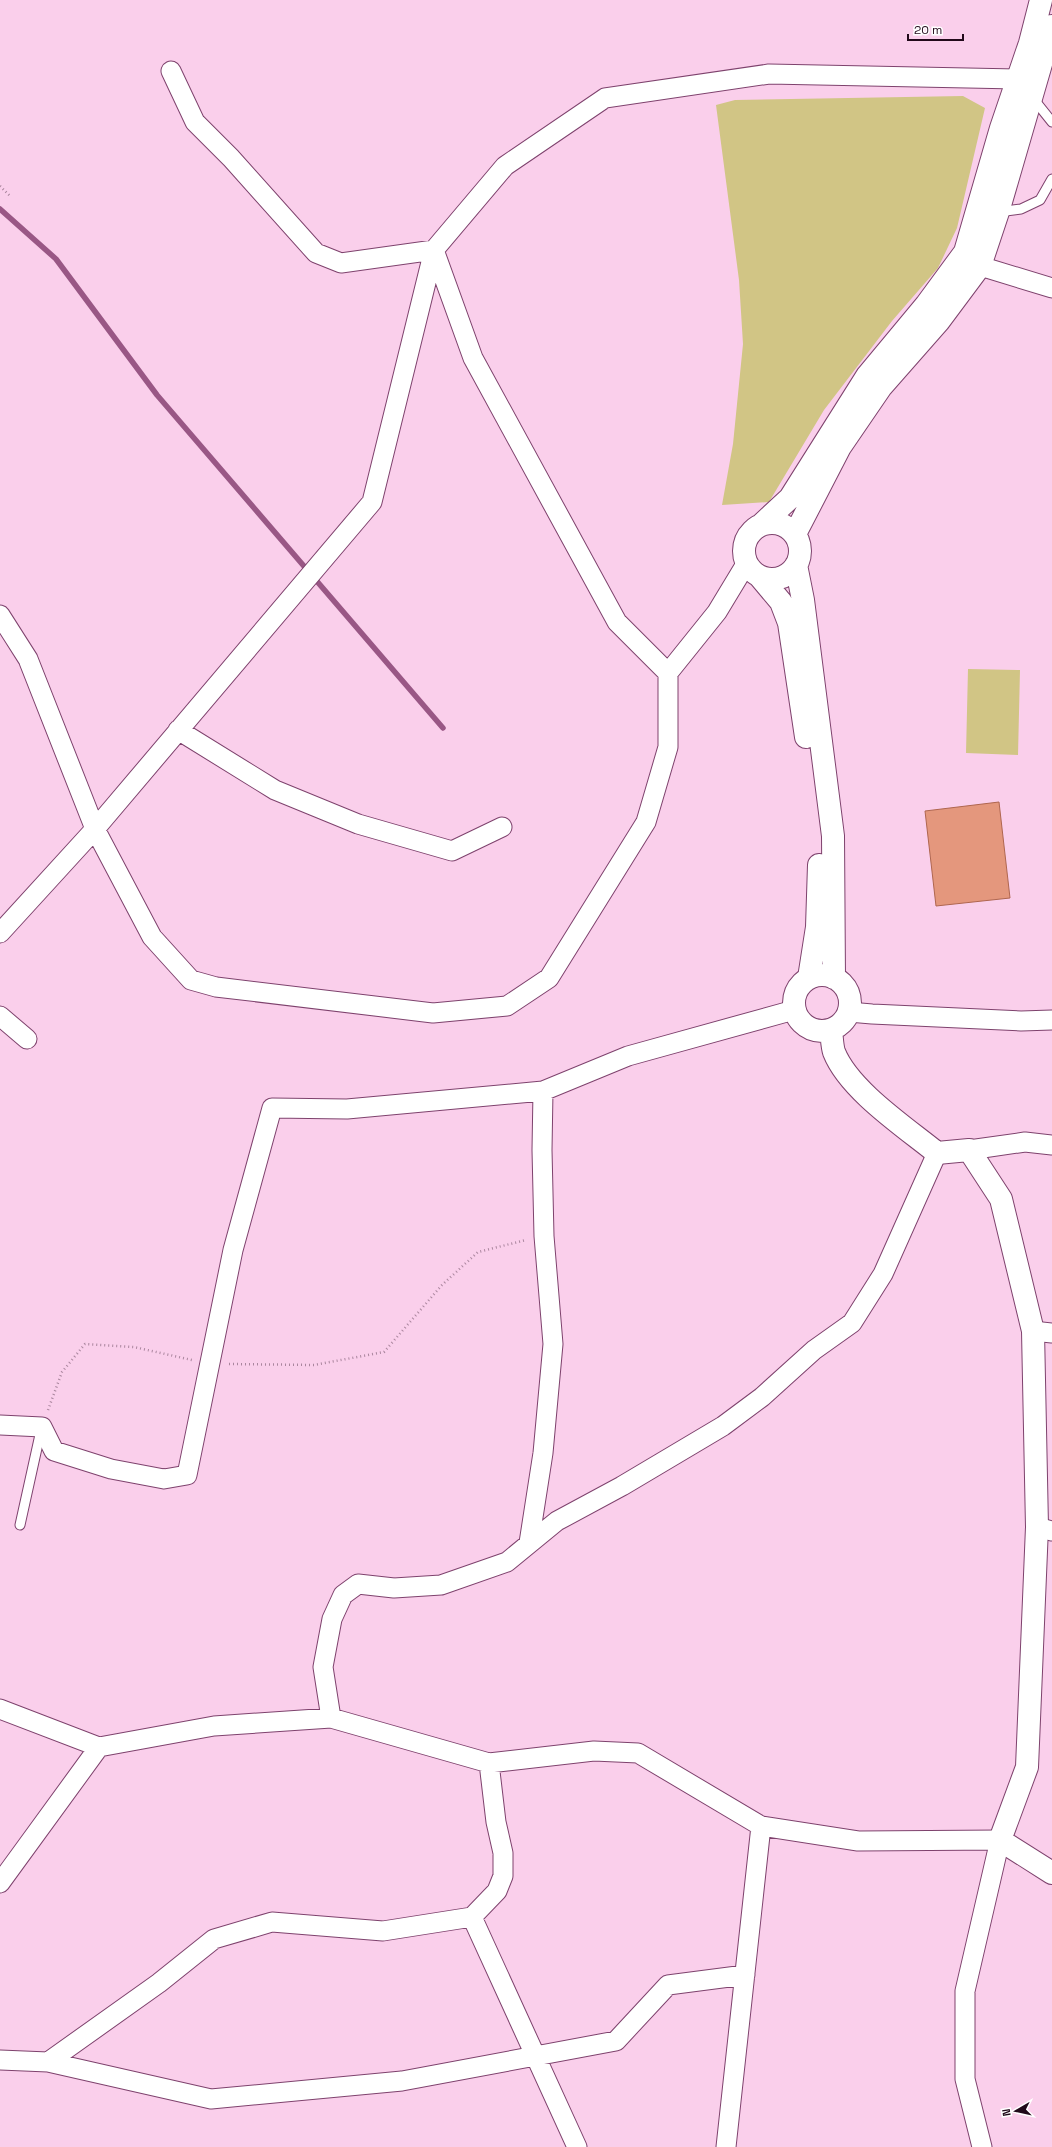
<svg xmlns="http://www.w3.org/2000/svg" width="1052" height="2147" viewBox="0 0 1052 2147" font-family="'Space Grotesk',sans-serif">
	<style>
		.green { fill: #d1c585 }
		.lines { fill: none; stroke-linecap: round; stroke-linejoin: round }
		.stream { stroke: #995785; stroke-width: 5.5 }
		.building { fill: #e4977d; stroke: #af664f }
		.lane-casing { stroke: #7e426d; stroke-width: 11 }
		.street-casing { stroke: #7e426d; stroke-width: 21 }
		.secondary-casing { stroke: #7e426d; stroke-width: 24 }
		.path { stroke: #aa869e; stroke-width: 2.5; stroke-dasharray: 1 3; stroke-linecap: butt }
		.lane { stroke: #fff; stroke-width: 9 }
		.street { stroke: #fff; stroke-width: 19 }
		.secondary { stroke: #fff; stroke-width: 22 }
	</style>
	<rect width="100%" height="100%" fill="#facfeb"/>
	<path class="green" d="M963 96 985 108 957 228 938 268 892 321 824 410 769 502 722 505 733 444 743 344 739 280 716 105 735 100Z
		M968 669 1020 670 1018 755 966 753Z"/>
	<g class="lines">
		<path class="stream" d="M0 209 56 259 157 395 443 728"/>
	</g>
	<path class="building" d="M999 802 1010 898 936 906 925 811Z"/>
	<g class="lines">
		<defs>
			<path id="lane" d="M1032 97 1052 122
				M998 212 1021 209 1040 200 1052 179
				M20 1525 41 1430"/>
			<path id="street" d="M171 71 195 122 231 158 316 253 341 263 434 250 473 358 617 622 668 673
				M980 266 1052 288
				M0 615 28 659 95 829 152 937 191 980 216 987 433 1013 507 1006 549 978 646 822 668 747V673L717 612 746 564
				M178 730 275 790 358 824 452 851 502 827
				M0 933 95 829 372 502 434 250 505 166 605 98 769 74 1017 79
				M849 1012 872 1014 1021 1021 1052 1020
				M0 1016 27 1039
				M969 1150 1025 1142 1052 1145
				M1033 1331 1052 1333
				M0 1425 42 1427 54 1451 111 1469 164 1479 187 1475 233 1250 272 1108 347 1109 543 1091 628 1056 794 1010
				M1037 1527 1052 1531
				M529 1543 543 1453 553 1344 544 1236 542 1150 543 1091
				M0 1709 99 1747 0 1883
				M331 1718 323 1667 332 1619 343 1595 358 1584 394 1588 441 1585 507 1562 557 1521 622 1486 723 1426 762 1397 814 1350 852 1323 883 1274 937 1153
				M99 1747 214 1726 331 1718 489 1763 594 1751 638 1753 761 1826 858 1841 1000 1840 965 1991V2079L982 2147
				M472 1917 577 2147
				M0 2060 48 2062 211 2099 402 2081 616 2041 668 1985 745 1975
				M48 2062 159 1983 214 1939 272 1922 383 1931 472 1917 497 1891 503 1876V1853L496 1822 489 1763
				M726 2147 761 1826"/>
			<path id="secondary" d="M744 551a28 28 0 1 1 56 0a28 28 0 1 1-56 0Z
				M762 524 790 498 867 376 926 305 965 252 1001 128 1030 43 1041 0
				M795 534 840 447 881 387 939 321 980 266 998 212 1052 26
				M796 565 803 600 833 836 834 978
				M760 577 781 602 789 623 806 737
				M794 1003a28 28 0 1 1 56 0a28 28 0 1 1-56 0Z
				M809 978 817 927 819 865
				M831 1031C832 1037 832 1046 834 1052 849 1090 905 1127 937 1153L969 1150 1001 1199 1033 1331 1037 1527 1027 1767 1000 1840 1052 1873"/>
		</defs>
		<use href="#lane" class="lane-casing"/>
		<use href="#street" class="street-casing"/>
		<use href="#secondary" class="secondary-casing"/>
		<path class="path" d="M0 186 10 196
			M229 1364 314 1365 384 1352 442 1285 478 1252 526 1240
			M48 1410 62 1372 85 1344 134 1347 192 1360"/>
		<use href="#lane" class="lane"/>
		<use href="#street" class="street"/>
		<use href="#secondary" class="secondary"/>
	</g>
	<g transform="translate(1016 2111) rotate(261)" stroke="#ffffff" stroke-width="3" paint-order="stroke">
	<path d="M0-3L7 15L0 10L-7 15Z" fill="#21091a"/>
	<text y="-6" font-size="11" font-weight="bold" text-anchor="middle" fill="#21091a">N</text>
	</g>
	<path d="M908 34v6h55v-6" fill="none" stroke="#21091a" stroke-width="2"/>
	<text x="914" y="34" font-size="12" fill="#21091a" stroke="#ffffff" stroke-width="3" paint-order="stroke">20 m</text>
</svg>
